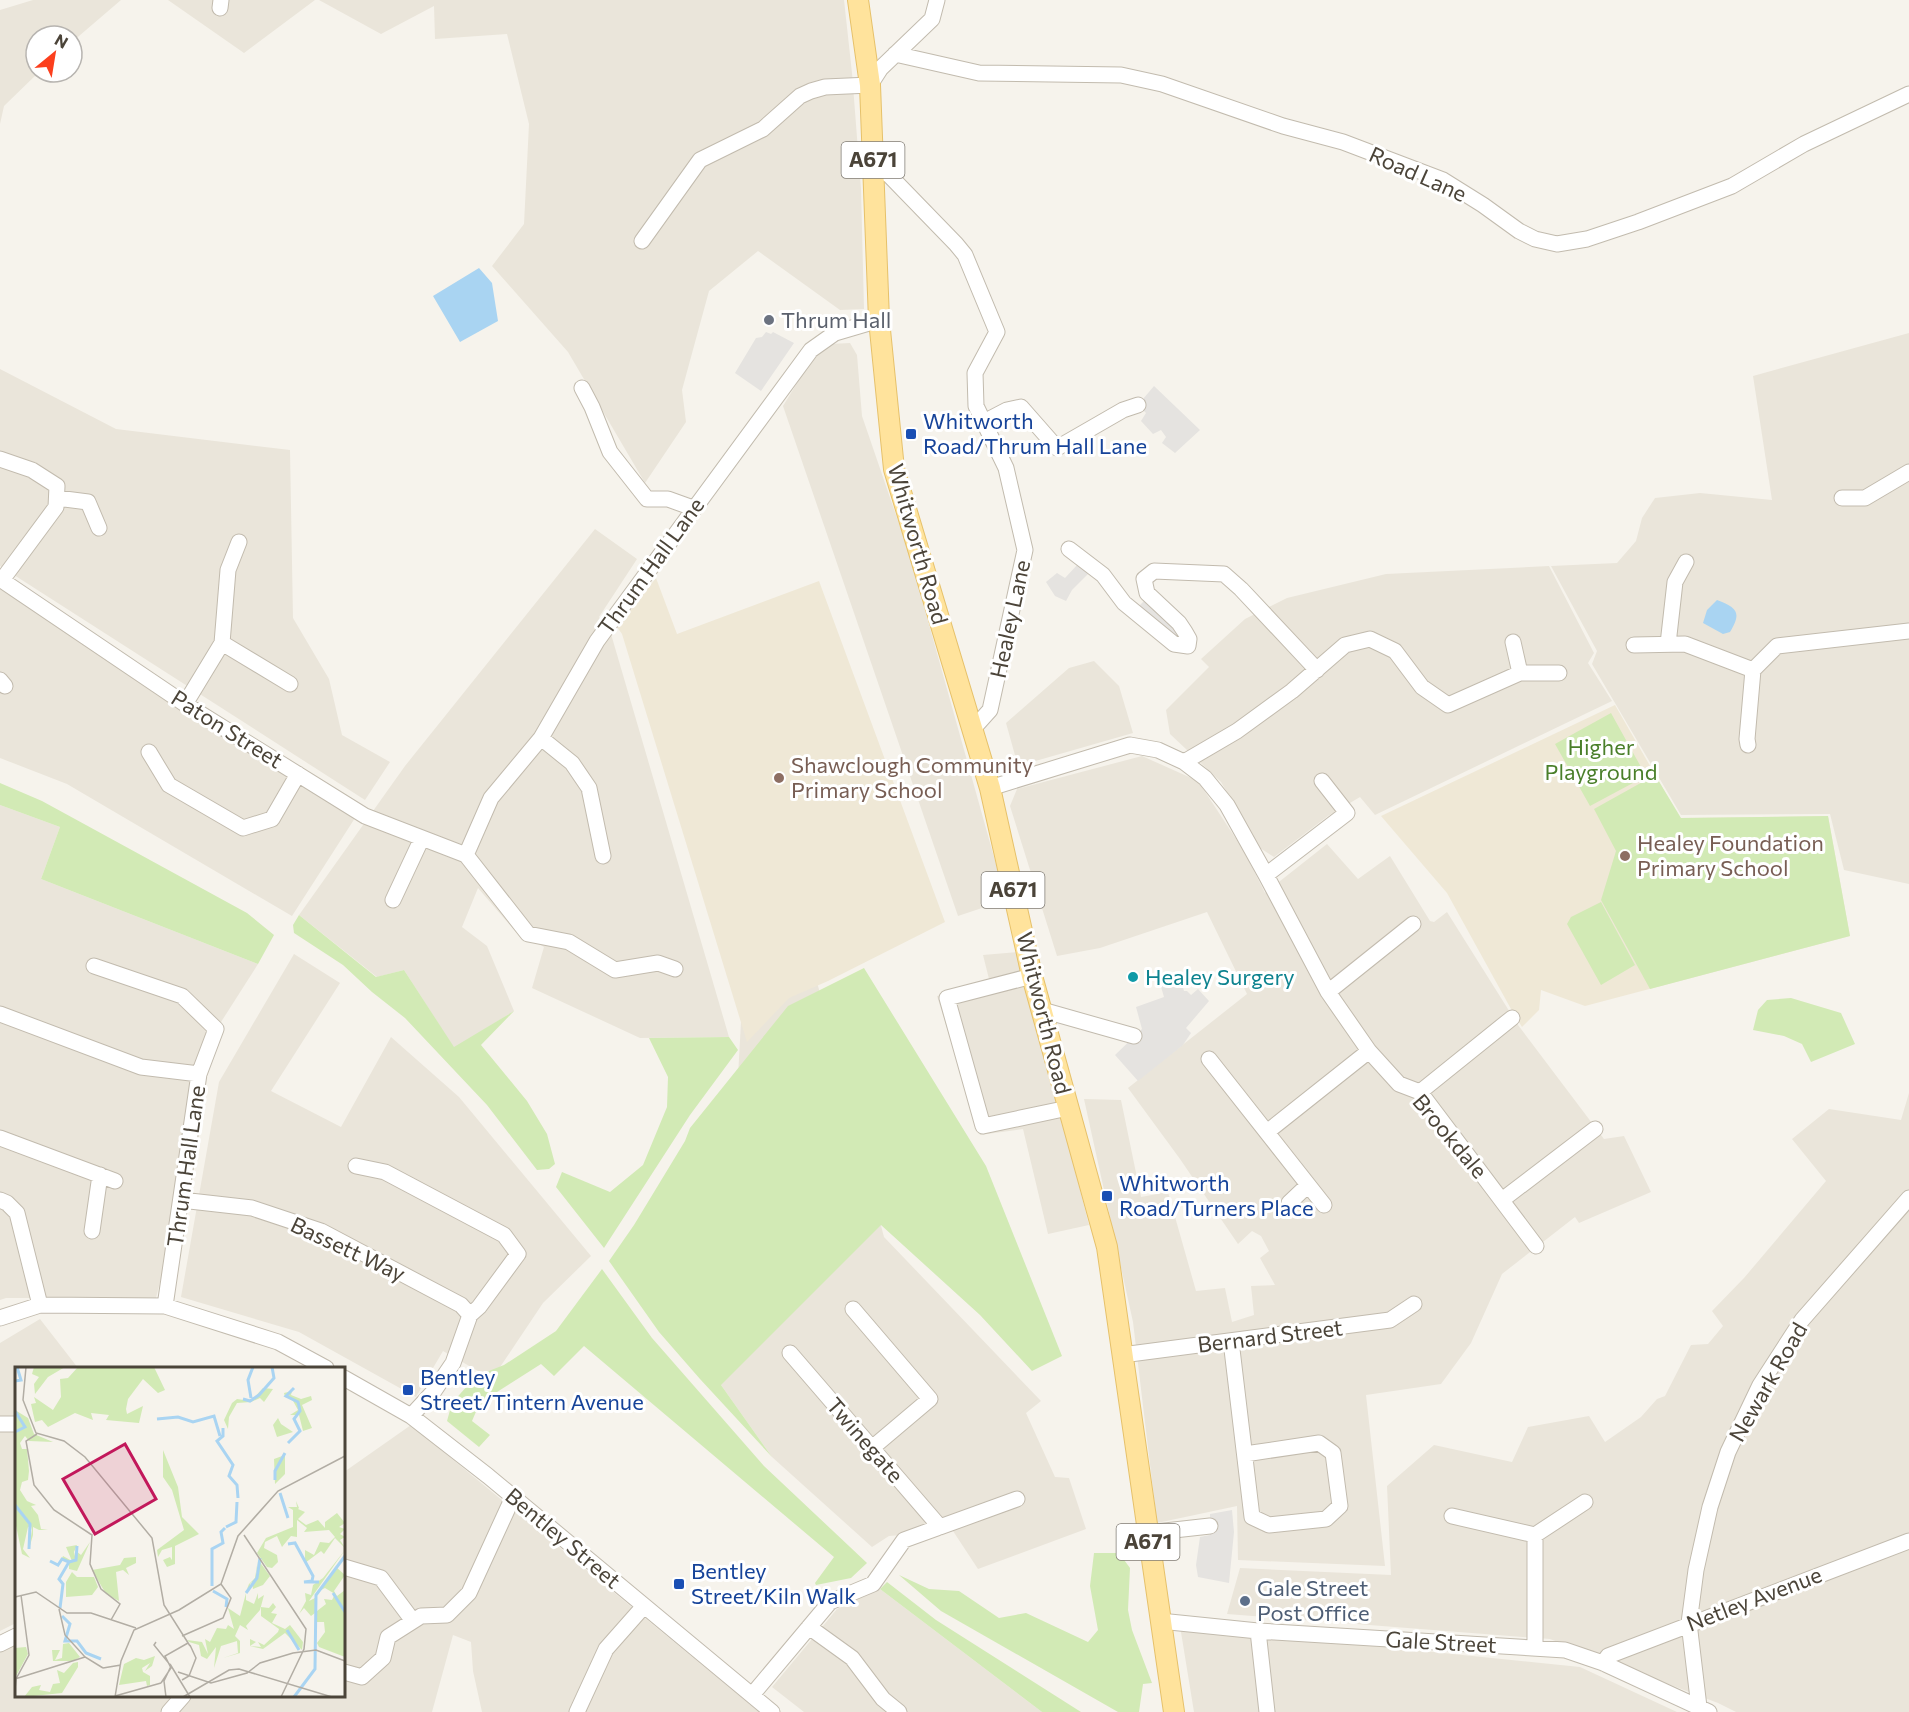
<svg xmlns="http://www.w3.org/2000/svg" width="1909" height="1712" viewBox="0 0 1909 1712" font-family="Commissioner,sans-serif">
	<style>
		.residential { fill: #eae5da }
		.education { fill: #efe8d6 }
		.green { fill: #d2eab5 }
		.parking { fill: #e5e3e0 }
		.water { fill: #a9d4f2 }
		.lines { fill: none; stroke-linecap: round; stroke-linejoin: round }
		.minor-casing { stroke: #c2bbae; stroke-width: 17 }
		.major-casing { stroke: #e6c16a; stroke-width: 22 }
		.minor { stroke: #fff; stroke-width: 15 }
		.major { stroke: #ffe39c; stroke-width: 20 }
		.worship-dot { fill: #6b7280; stroke: #fff; stroke-width: 2 }
		.transit-dot { fill: #1a4fb4; stroke: #fff; stroke-width: 2 }
		.education-dot { fill: #8d6e63; stroke: #fff; stroke-width: 2 }
		.culture-dot { fill: #0f9aa8; stroke: #fff; stroke-width: 2 }
		.service-dot { fill: #5c6f8a; stroke: #fff; stroke-width: 2 }
		.labels { text-anchor: middle; stroke-width: 6; stroke-linejoin: round; paint-order: stroke }
		.shield { fill: #fff; stroke: #817c74; stroke-width: 1.5 }
		.shield-label { font-size: 21px; font-weight: bold; fill: #4b4439 }
		.street-label { font-size: 22px; fill: #4b4439; stroke: #fff }
		.worship-label { font-size: 22px; fill: #5b616d; stroke: #fff; text-anchor: start }
		.transit-label { font-size: 22px; fill: #164399; stroke: #fff; text-anchor: start }
		.park-label { font-size: 22px; fill: #4a7f2a; stroke: #fff }
		.education-label { font-size: 22px; fill: #785e54; stroke: #fff; text-anchor: start }
		.culture-label { font-size: 22px; fill: #0d838f; stroke: #fff; text-anchor: start }
		.service-label { font-size: 22px; fill: #4e5e75; stroke: #fff; text-anchor: start }
		.inset-river { fill: none; stroke: #a9d4f2; stroke-width: 3 }
		.inset-road { fill: none; stroke: #b2ada4; stroke-width: 1.5 }
		.view { fill: #c2185b; fill-opacity: 0.15; stroke: #c2185b; stroke-width: 3 }
		.inset-edge { fill: none; stroke: #4b4439; stroke-width: 3 }
	</style>
	<rect width="100%" height="100%" fill="#f6f3ec"/>
	<path class="residential" d="M33 0H121L72 42V36H36V72H39L4 106 0 124V10Z
		M168 0H315L244 53Z
		M319 0H844L852 73 861 189 864 309 840 310 758 251 709 291 682 390 686 422 645 483 568 352 492 266 524 224 529 124 507 34 435 39 434 6 381 34Z
		M1909 333V884L1844 870 1830 814 1681 815 1592 664 1597 651 1551 566 1617 563 1636 541 1642 518 1655 498 1700 493 1772 500 1753 376Z
		M850 343 857 355 862 416 909 553 1006 900 958 916 783 406 813 357 830 344Z
		M0 369 116 429 290 450 293 618 329 679 342 735 390 762 365 800 0 566Z
		M595 529 637 559 599 617 611 634 729 1037 640 1038 532 988 544 947 515 931 478 888 462 927 487 946 514 1011 454 1048 404 970 377 977 299 915 405 766Z
		M1549 566 1594 653 1588 663 1612 701 1375 815 1360 797 1328 816 1274 857 1260 848 1221 782 1170 734 1166 710 1209 667 1201 659 1245 619 1287 598 1386 574Z
		M0 589 148 687 355 818 292 916 67 784 0 758Z
		M1094 661 1119 686 1133 733 1018 766 1006 723 1069 668Z
		M756 750 884 1237 1041 1401 1026 1413 1055 1477 1069 1478 1086 1529 978 1569 953 1531 889 1536 872 1547 772 1457 721 1385Z
		M1142 756 1198 781 1244 851 1265 893 1327 844 1358 879 1390 856 1430 921 1434 922 1447 912 1518 1025 1604 1139 1624 1136 1651 1192 1579 1223 1575 1217 1502 1274 1471 1343 1441 1384 1366 1395 1385 1566 1238 1560 1237 1506 1157 1523 1133 1322 1084 1099 1121 1100 1141 1197 1168 1192 1196 1291 1225 1288 1232 1322 1254 1315 1251 1286 1275 1285 1260 1258 1269 1251 1261 1236 1252 1231 1238 1244 1180 1159 1128 1088 1247 994 1207 912 1100 948 1057 956 1010 806 1017 789Z
		M0 805 60 827 41 879 258 964 200 1055 182 1193 156 1298H6L0 1300Z
		M1019 952 1089 1225 1048 1234 1023 1129 980 1135 937 996 991 987 983 955Z
		M294 954 340 983 271 1091 341 1127 391 1037 459 1097 591 1256 543 1303 492 1379 443 1351 416 1397 299 1332 181 1297 219 1082Z
		M1909 1093V1712H1736L1718 1703 1550 1639 1227 1614 1240 1568 1391 1575 1387 1486 1434 1445 1512 1462 1528 1427 1589 1416 1605 1442 1641 1417 1657 1399 1665 1396 1691 1345 1708 1344 1723 1326 1712 1311 1744 1278 1826 1181 1792 1139 1829 1109 1901 1120Z
		M40 1319 78 1368H16V1623L0 1631V1343Z
		M411 1425 759 1712H482L473 1671 471 1642 453 1635 432 1712H0V1649L16 1641V1696H344V1472Z
		M880 1589 1042 1712H804L772 1687 837 1609Z
		M1180 1626 1580 1667 1677 1712H1194Z"/>
	<path class="education" d="M656 578 677 634 819 581 945 922 828 981 789 998 747 1042 622 634 617 627Z
		M1615 705 1680 818 1828 816 1850 936 1585 1006 1541 990 1539 1010 1522 1027 1511 1009 1447 893 1381 816Z"/>
	<path class="green" d="M1611 713 1646 776 1590 806 1555 744Z
		M1655 775 1681 818 1828 816 1850 936 1650 989 1601 900 1616 851 1594 809Z
		M0 783 42 801 247 913 274 935 258 964 41 879 60 827 0 805Z
		M1601 902 1635 965 1601 985 1567 924 1571 917Z
		M299 915 376 977 404 970 454 1047 514 1011 481 1045 527 1101 547 1134 555 1164 549 1169 537 1170 487 1105 405 1018 372 992 343 965 294 933 293 925Z
		M864 968 986 1166 1062 1356 1032 1371 980 1315 881 1225 721 1385 772 1457 700 1379 659 1332 609 1261 634 1225 685 1141 690 1128 788 1006Z
		M1791 998 1841 1013 1855 1044 1811 1062 1802 1044 1784 1036 1753 1030 1758 1010 1767 1000Z
		M729 1037 738 1050 690 1115 604 1248 556 1187 562 1172 610 1192 643 1165 667 1107 668 1077 649 1038Z
		M602 1269 652 1338 764 1466 867 1563 851 1578 816 1585 815 1583 834 1557 584 1346 554 1376 541 1364 497 1392 478 1407 472 1421 490 1435 479 1447 447 1421 452 1403 476 1376 504 1365 556 1331Z
		M1094 1553H1119L1130 1568 1128 1610 1132 1630 1152 1683 1143 1684 1139 1712H1118L941 1611 899 1575 929 1589 959 1591 999 1618 1026 1613 1088 1642 1098 1630 1090 1586Z
		M887 1582 936 1620 1081 1712H1042L880 1589Z"/>
	<path class="parking" d="M766 332 771 334 773 332 794 343 761 391 735 373 756 338 762 337Z
		M1154 386 1200 430 1175 453 1162 443 1166 437 1161 430 1153 434 1141 421 1146 413 1138 405Z
		M1078 564 1089 573 1072 590 1066 601 1055 596 1046 582 1057 573 1065 578Z
		M1146 599 1183 633 1175 642 1137 608Z
		M1179 974 1184 991H1187L1191 995 1198 989 1209 1001 1186 1028 1191 1033 1183 1045 1138 1081 1115 1055 1142 1029 1136 1007 1164 997 1159 980Z
		M1232 1510 1234 1532 1229 1583 1198 1577 1196 1565 1200 1537 1210 1535V1514Z"/>
	<path class="water" d="M479 268 492 283 498 321 460 342 433 296Z
		M1717 600C1737 608 1742 612 1730 632L1723 634 1703 623 1707 610Z"/>
	<g class="lines">
		<defs>
			<path id="minor" d="M220 8 221 0
				M895 54 979 73 1121 75 1162 84 1283 126 1343 142 1443 180 1483 205 1519 231 1535 239 1557 244 1587 239 1638 222 1732 186 1804 144 1909 94
				M874 164 890 176 956 244 965 255 997 332 975 373 976 406 1006 468 1025 550 990 710 972 730
				M642 241 700 160 763 129 800 96 811 91 825 87 870 85 881 68 932 19 937 0
				M582 388 592 407 610 452 647 499H668L693 508
				M984 422 1007 410 1021 407 1057 448 1123 410 1138 405
				M0 459 32 470 57 486 56 507 2 580
				M57 498 88 502 99 528
				M1842 498H1865L1909 472
				M1069 549 1103 575 1124 603 1174 644 1188 646 1189 639 1185 632 1179 623 1147 593 1144 579 1154 571 1224 574 1241 589 1317 670
				M0 579 185 704 365 816 466 855
				M1513 642 1520 673
				M222 643 290 684
				M1668 644 1675 582 1686 562
				M1634 645 1685 644 1753 670
				M0 680 5 686
				M185 704 222 643 228 570 239 542
				M541 738 572 763 589 788 603 856
				M1748 745 1747 739 1753 670 1777 646 1909 631
				M149 752 169 785 243 828 272 819 298 774
				M1184 762 1205 778 1227 805 1266 875 1328 992 1369 1051 1399 1084 1420 1092 1536 1246
				M990 788 1130 745 1158 750 1184 762 1237 731 1292 691 1345 645 1370 639 1395 651 1422 687 1448 705 1520 673H1559
				M466 855 491 798 541 738 597 641 811 350 835 333 879 320
				M466 855 528 934 569 942 615 970 658 963 675 969
				M1266 875 1347 813 1322 781
				M393 900 422 838
				M94 966 182 996 216 1029 199 1074 165 1306
				M1032 976 947 998 983 1126 1068 1108
				M1328 992 1413 924
				M1042 1010 1134 1036
				M0 1014 141 1067 199 1074
				M1209 1059 1324 1205
				M1420 1092 1512 1018
				M1267 1132 1369 1051
				M0 1138 115 1181
				M356 1166 385 1172 504 1235 518 1254 479 1307 470 1315 453 1363 434 1391 411 1416
				M0 1200 7 1203 17 1213 40 1305
				M181 1200 252 1208 321 1231 461 1305 470 1315
				M1502 1200 1595 1129
				M1289 1203 1308 1185
				M92 1231 100 1175
				M853 1309 930 1399 872 1448
				M0 1318 40 1305 165 1306 278 1342 326 1368
				M1231 1341 1252 1517 1269 1525 1326 1519 1340 1506 1333 1453 1319 1443 1245 1454
				M790 1353 940 1527
				M1122 1355 1390 1320 1414 1304
				M344 1378 411 1416 488 1476 772 1712
				M0 1424H16
				M1452 1516 1535 1535
				M1147 1533 1210 1526
				M344 1567 381 1578 413 1621
				M1160 1621 1258 1631 1565 1650 1603 1663 1709 1712
				M809 1627 852 1658 883 1699 899 1712
				M1258 1631 1267 1712
				M0 1644 16 1636
				M1535 1648V1535L1585 1502
				M1603 1663 1608 1656 1909 1541
				M344 1672 362 1677 383 1658 388 1637 421 1616 447 1615 469 1593 513 1497
				M752 1695 830 1602 873 1584 904 1540 1017 1499
				M1699 1707 1689 1623 1696 1570 1710 1507 1728 1452 1760 1385 1802 1320 1909 1198
				M169 1712 183 1696
				M577 1712 606 1649 644 1606"/>
			<path id="major" d="M858 0 870 85 879 320 894 469 990 788 1032 976 1107 1247 1174 1712"/>
		</defs>
		<use href="#minor" class="minor-casing"/>
		<use href="#major" class="major-casing"/>
		<use href="#minor" class="minor"/>
		<use href="#major" class="major"/>
	</g>
	<circle class="worship-dot" cx="769" cy="320" r="6"/>
	<g class="transit-dot">
		<rect x="905" y="428" width="12" height="12" rx="3"/>
		<rect x="1101" y="1190" width="12" height="12" rx="3"/>
		<rect x="402" y="1384" width="12" height="12" rx="3"/>
		<rect x="673" y="1578" width="12" height="12" rx="3"/>
	</g>
	<g class="education-dot">
		<circle cx="779" cy="778" r="6"/>
		<circle cx="1625" cy="856" r="6"/>
	</g>
	<circle class="culture-dot" cx="1133" cy="977" r="6"/>
	<circle class="service-dot" cx="1245" cy="1601" r="6"/>
	<g class="labels">
		<g class="shield">
			<rect x="841.5" y="142" width="63" height="36" rx="4.5"/>
			<rect x="981.5" y="872" width="63" height="36" rx="4.5"/>
			<rect x="1116.5" y="1524" width="63" height="36" rx="4.5"/>
		</g>
		<g class="shield-label">
			<text x="873" y="167">A671</text>
			<text x="1013" y="897">A671</text>
			<text x="1148" y="1549">A671</text>
		</g>
		<g class="street-label">
			<text transform="translate(1418 174) rotate(24)" y="8">Road Lane</text>
			<text transform="translate(918 544) rotate(74)" y="8">Whitworth Road</text>
			<text transform="translate(651 566) rotate(-54)" y="8">Thrum Hall Lane</text>
			<text transform="translate(1010 619) rotate(-78)" y="8">Healey Lane</text>
			<text transform="translate(227 729) rotate(32)" y="8">Paton Street</text>
			<text transform="translate(1044 1013) rotate(76)" y="8">Whitworth Road</text>
			<text transform="translate(1450 1136) rotate(50)" y="8">Brookdale</text>
			<text transform="translate(186 1166) rotate(-82)" y="8">Thrum Hall Lane</text>
			<text transform="translate(348 1249) rotate(25)" y="8">Bassett Way</text>
			<text transform="translate(1270 1336) rotate(-7)" y="8">Bernard Street</text>
			<text transform="translate(1768 1382) rotate(-60)" y="8">Newark Road</text>
			<text transform="translate(865 1440) rotate(49)" y="8">Twinegate</text>
			<text transform="translate(563 1538) rotate(40)" y="8">Bentley Street</text>
			<text transform="translate(1754 1599) rotate(-21)" y="8">Netley Avenue</text>
			<text transform="translate(1441 1642) rotate(3)" y="8">Gale Street</text>
		</g>
		<g class="worship-label">
			<text x="781" y="328">Thrum Hall</text>
		</g>
		<g class="transit-label">
			<text x="923" y="429">Whitworth<tspan x="923" dy="25">Road/Thrum Hall Lane</tspan></text>
			<text x="1119" y="1191">Whitworth<tspan x="1119" dy="25">Road/Turners Place</tspan></text>
			<text x="420" y="1385">Bentley<tspan x="420" dy="25">Street/Tintern Avenue</tspan></text>
			<text x="691" y="1579">Bentley<tspan x="691" dy="25">Street/Kiln Walk</tspan></text>
		</g>
		<g class="park-label">
			<text x="1601" y="755">Higher<tspan x="1601" dy="25">Playground</tspan></text>
		</g>
		<g class="education-label">
			<text x="791" y="773">Shawclough Community<tspan x="791" dy="25">Primary School</tspan></text>
			<text x="1637" y="851">Healey Foundation<tspan x="1637" dy="25">Primary School</tspan></text>
		</g>
		<g class="culture-label">
			<text x="1145" y="985">Healey Surgery</text>
		</g>
		<g class="service-label">
			<text x="1257" y="1596">Gale Street<tspan x="1257" dy="25">Post Office</tspan></text>
		</g>
	</g>
	<g transform="translate(15 1367)">
		<rect width="330" height="330" fill="#f6f3ec"/>
		<path d="M19 0H50L33 10 20 27 19 17 24 10 17 7ZM63 0H139L150 23 143 26 128 12 113 32 111 42 112 47 128 39 124 56 91 53 94 48 76 46 78 53 60 46 33 60 27 53 20 55 16 37 21 36 19 30 38 43 46 30 45 12 53 11ZM248 21 258 22 249 35 245 31 236 35 222 36 214 50 213 62 209 53 217 36 222 32 236 34ZM277 24 276 28 286 32 296 29 297 33 287 38 297 61 288 64 284 48H275L283 43 277 32 270 30 269 26ZM0 43 13 51 19 67 38 75 14 74 10 69 5 76 7 82H12L14 104 13 113 7 115 5 123 12 134 21 138 16 139 23 148 26 162 33 163H24L18 160V168L14 182 17 163 16 159 13 160 8 182 15 191 7 187 0 154ZM263 51 266 57 278 65 262 70 258 58ZM148 83 163 120 167 150 184 167 160 179V197L152 200 148 193 155 190 157 193V180L147 183 143 190 142 183 169 163 157 123 148 110ZM270 88V107L260 117 259 92ZM281 134 284 141 283 142 290 145 283 152 291 158 303 153 310 161V155L322 146 330 156 324 160 330 162 325 167 330 170 325 173 330 181 320 171 309 187 306 184 290 196V183L299 188 305 175 314 176 320 170 314 163 289 165 292 161 282 153V170L276 169 267 180 262 169 250 175 249 181 262 188 263 195 257 201 252 200 242 186 251 171 278 160V143L273 140H282ZM75 175 62 204 54 202V195L46 193 48 189 57 194 51 180 62 178 59 185 61 193V184L66 188ZM330 183 294 234 300 231V246L296 249 289 241 284 247 291 234 290 226 296 228 298 218 308 211ZM121 190V196L111 201 114 208 108 203 101 205 104 234 91 227 77 203 105 198 109 191ZM243 192 241 209V211L239 214 242 211 244 194 255 209 248 218 238 222 237 215 235 217V220L232 222 234 217 240 211ZM321 200 330 208 319 224 322 229 330 223V290L304 280 302 276 310 265 309 255H301L302 244 311 237 309 232 317 233 320 227 310 221 304 224ZM57 205 62 210H79L83 220 77 228 51 230V215ZM231 226V233L239 237 243 226V232L249 228 245 243 231 259 233 263 225 258 220 269 225 274V286L208 291 223 286 222 274 206 279 199 301 201 280 192 292 186 289 184 278 174 275 172 273 187 275 193 287 190 272 195 275 202 261 211 262 213 258 219 262 213 241 225 249ZM258 236 261 240 256 246 262 247 257 256 270 262 275 258 288 275 287 283 270 266 248 282 235 279V272L241 275 235 279 246 280 243 275 249 278 263 265 264 262 246 249V240L254 241ZM54 276 65 290 58 294H38L37 283H45L40 293 47 291 48 277ZM11 280 13 287 0 311V281ZM140 289 137 299 130 304 135 296 127 301 128 305 135 309V318L132 319 131 314 104 318 109 297 121 291 129 293ZM58 296 63 295V300L47 326 9 330 17 320 26 318 24 323 35 325 38 317 45 316 42 303 49 306Z" fill="#d2eab5"/>
		<path class="inset-river" d="M0 14 6 13 2 0M236 31 233 13 238 0M228 32 235 34 244 28 259 11 257 0M0 44 10 60 0 65M142 52 163 50 178 55 199 49 205 69M208 61V69L202 74 218 98 214 109 222 118 223 131M273 76 285 64 279 52 285 44 283 35 271 29 279 21M260 113V104L270 86M265 126 273 151M0 138 15 157 14 182M211 160 221 155 222 135M273 177 280 176 298 209 297 214 289 215H304M35 194 43 198 47 192 54 195 44 212 48 217 45 241M54 195 61 193 62 179M197 219V182L208 176 206 165 210 161M198 224 212 232 211 240M231 226 242 211 245 191M318 226 330 245M47 249 55 257 50 274H62L71 286 86 292M272 263 284 283M279 330 300 302 301 228 330 189"/>
		<path class="inset-road" d="M11 0 8 33 21 66 49 74 70 90 137 171 149 238 175 279M22 67 11 74 19 118 39 143 77 168 75 197 86 222 105 237 96 253M229 168 291 262 289 282 266 330M0 230 21 225 52 246H76L121 261M44 242 50 268 70 290 88 301M167 269 208 251 216 231 206 217M141 275 139 278 156 299 149 314 151 330M155 297 175 330M88 301 106 298M163 305 196 316 232 306 245 296 278 286 301 283 330 294M0 312 70 290M167 313 174 309 181 291 175 278M146 316 156 301 150 289 173 276M0 322 1 312 14 288 6 228M100 329 146 316M100 330 106 294 119 263 164 243 206 217 223 169 263 124 330 89M168 330 214 303 224 302 317 330"/>
		<path class="view" d="M110 77 141 132 80 167 48 112Z"/>
		<rect width="330" height="330" class="inset-edge"/>
	</g>
	<g transform="translate(54 54) rotate(30)"><circle r="28" fill="#ffffff" stroke="#b7b4b0" stroke-width="1.5"/>
	<path d="M0-4.5L10 22L0 15L-10 22Z" fill="#fc3f1d"/>
	<text y="-9" font-size="16" font-weight="bold" text-anchor="middle" fill="#4b4439">N</text>
	</g>
</svg>
